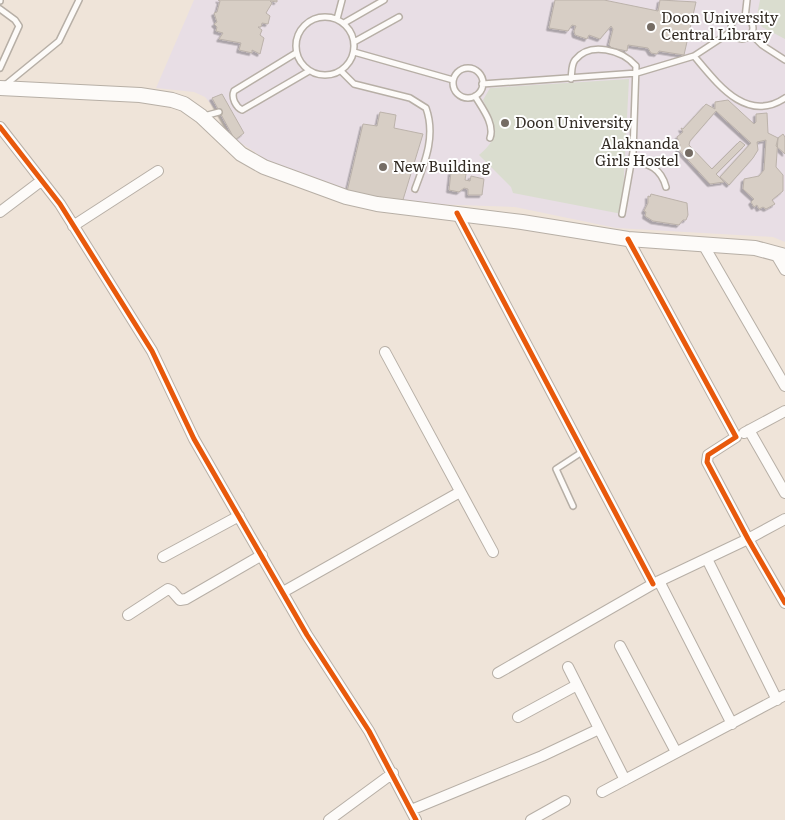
<svg xmlns="http://www.w3.org/2000/svg" width="785" height="820" viewBox="0 0 785 820" font-family="Literata,serif">
	<style>
		.education { fill: #e8dee5 }
		.green { fill: #daddcf }
		.building { fill: #d7cec5; stroke: #bbb2aa; filter: url(#shadow) }
		.lines { fill: none; stroke-linecap: round; stroke-linejoin: round }
		.lane-casing { stroke: #b7afa6; stroke-width: 8 }
		.street-casing { stroke: #b7afa6; stroke-width: 12 }
		.secondary-casing { stroke: #b7afa6; stroke-width: 16 }
		.lane { stroke: #fdfbf9; stroke-width: 5 }
		.street { stroke: #fdfbf9; stroke-width: 10 }
		.secondary { stroke: #fdfbf9; stroke-width: 14 }
		.cycleway-casing { stroke: #fff; stroke-width: 8 }
		.cycleway { stroke: #e8590c; stroke-width: 5 }
		.poi-dot { fill: #756c64; stroke: #fff; stroke-width: 2 }
		.labels { text-anchor: middle; stroke-width: 4; stroke-linejoin: round; paint-order: stroke }
		.poi-label { font-size: 15px; fill: #332c25; stroke: #fff; text-anchor: start }
	</style>
	<defs>
		<filter id="shadow"><feDropShadow dx="-2.5" dy="2.5" stdDeviation="0" flood-color="#0004"/></filter>
	</defs>
	<rect width="100%" height="100%" fill="#efe4d9"/>
	<path class="education" d="M194 0H785V242L773 237 616 228 515 207 429 204 354 193 265 162 255 152 231 137 217 111 205 97 194 92 156 88Z"/>
	<path class="green" d="M760 0H785V39L762 27 757 15Z
		M629 79 622 214 513 193 511 187 479 155C503 134 495 126 483 100L490 88Z"/>
	<path class="building" d="M218 0H277V2L270 1 272 3 266 13 270 16 268 24 262 23 261 27H258L262 30 260 35 264 38 260 54 252 50V53L239 50 241 43 219 39 223 33 216 31 217 27 214 24 217 22 214 13 217 12 220 1Z
		M555 0H604L658 11 660 0 696 2 684 55 659 51 657 54 651 53 648 48 628 45 627 51 612 48 609 45 613 29 611 26 600 39 589 35 587 39 575 35 574 31 576 26 572 25 568 31 549 28Z
		M222 94 244 133 235 140 212 98Z
		M728 100 754 124 756 122V114L767 113 768 133 778 138 776 167 783 175V191L772 200 775 204 766 209 763 207 759 209 757 205 754 207 751 202 754 199 743 189 744 179 759 176 764 170 766 140 757 142 758 150 753 158 729 185 720 177 751 143 716 111 690 141 689 145 712 169 740 141 745 145 716 174 724 182 710 184 678 149 680 145 677 137 683 132 681 128 683 129 706 104 715 109V102Z
		M380 112 396 115 394 128 423 134 402 203 380 197 377 203 346 196 363 124 377 126Z
		M783 134 785 137V154L776 146 778 138Z
		M451 172 466 174 465 180 470 181 471 176 484 179 482 195H468V189L464 188 459 192 449 190Z
		M651 194 687 203 688 215 686 220H683L679 225 653 221 645 216 646 212 644 211 648 203V196L650 197Z"/>
	<g class="lines">
		<defs>
			<path id="lane" d="M0 1V0
				M0 9 15 20 19 26 0 68
				M296 46a29 29 0 1 1 58 0a29 29 0 1 1-58 0Z
				M731 28a11 11 0 1 1 22 0a11 11 0 1 1-22 0Z
				M745 18 747 0
				M337 19 342 0
				M344 23 384 0
				M751 34 762 45 785 60
				M354 42 399 17
				M354 52 453 80
				M296 53 234 91C231 98 236 107 242 110L309 71
				M694 56C717 83 746 124 785 98
				M453 83a15 15 0 1 1 30 0a15 15 0 1 1-30 0Z
				M341 71 354 84 410 98 426 108C436 136 425 162 415 189
				M571 79C572 73 571 65 575 60 590 41 622 50 636 66L633 152 622 214
				M482 84 637 73 694 56 732 31
				M4 86 59 41 79 0
				M475 96C482 108 495 124 490 138
				M204 116 219 112
				M632 160C649 164 661 168 666 187
				M573 506 556 469 582 452"/>
			<path id="street" d="M0 127 60 204 152 351 194 439 307 635 369 731 416 820
				M0 212 41 181
				M457 213 653 584
				M73 226 158 171
				M628 239 736 437 708 455 707 462 748 539 785 603
				M704 246 785 386
				M775 253 785 270
				M385 352 493 552
				M749 430 785 493
				M744 433 785 411
				M163 557 239 516
				M707 559 777 700
				M659 581 732 724
				M283 592 460 492
				M128 615 168 589 172 591 180 600 186 599 262 555
				M620 646 676 752
				M568 667 625 780
				M498 673 653 584 748 539 785 519
				M518 717 577 685
				M602 792 785 695
				M411 810 542 756 599 729
				M329 820 393 773
				M531 820 565 801"/>
			<path id="secondary" d="M0 88 140 95 172 100 184 104 201 116 241 154 264 167 346 197 377 204 522 222 628 239 755 248 785 256"/>
		</defs>
		<use href="#lane" class="lane-casing"/>
		<use href="#street" class="street-casing"/>
		<use href="#secondary" class="secondary-casing"/>
		<use href="#lane" class="lane"/>
		<use href="#street" class="street"/>
		<use href="#secondary" class="secondary"/>
		<defs>
			<path id="cycleway" d="M0 127 60 204 152 351 194 439 307 635 369 731 416 820
				M457 213 653 584
				M628 239 736 437 708 455 707 462 748 539 785 603"/>
		</defs>
		<use href="#cycleway" class="cycleway-casing"/>
		<use href="#cycleway" class="cycleway"/>
	</g>
	<g class="poi-dot">
		<circle cx="651" cy="27" r="5"/>
		<circle cx="505" cy="123" r="5"/>
		<circle cx="689" cy="153" r="5"/>
		<circle cx="383" cy="167" r="5"/>
	</g>
	<g class="labels">
		<g class="poi-label">
			<text x="661" y="23">Doon University<tspan x="661" dy="17">Central Library</tspan></text>
			<text x="515" y="128">Doon University</text>
			<text x="679" y="149" text-anchor="end">Alaknanda<tspan x="679" dy="17">Girls Hostel</tspan></text>
			<text x="393" y="172">New Building</text>
		</g>
	</g>
</svg>
